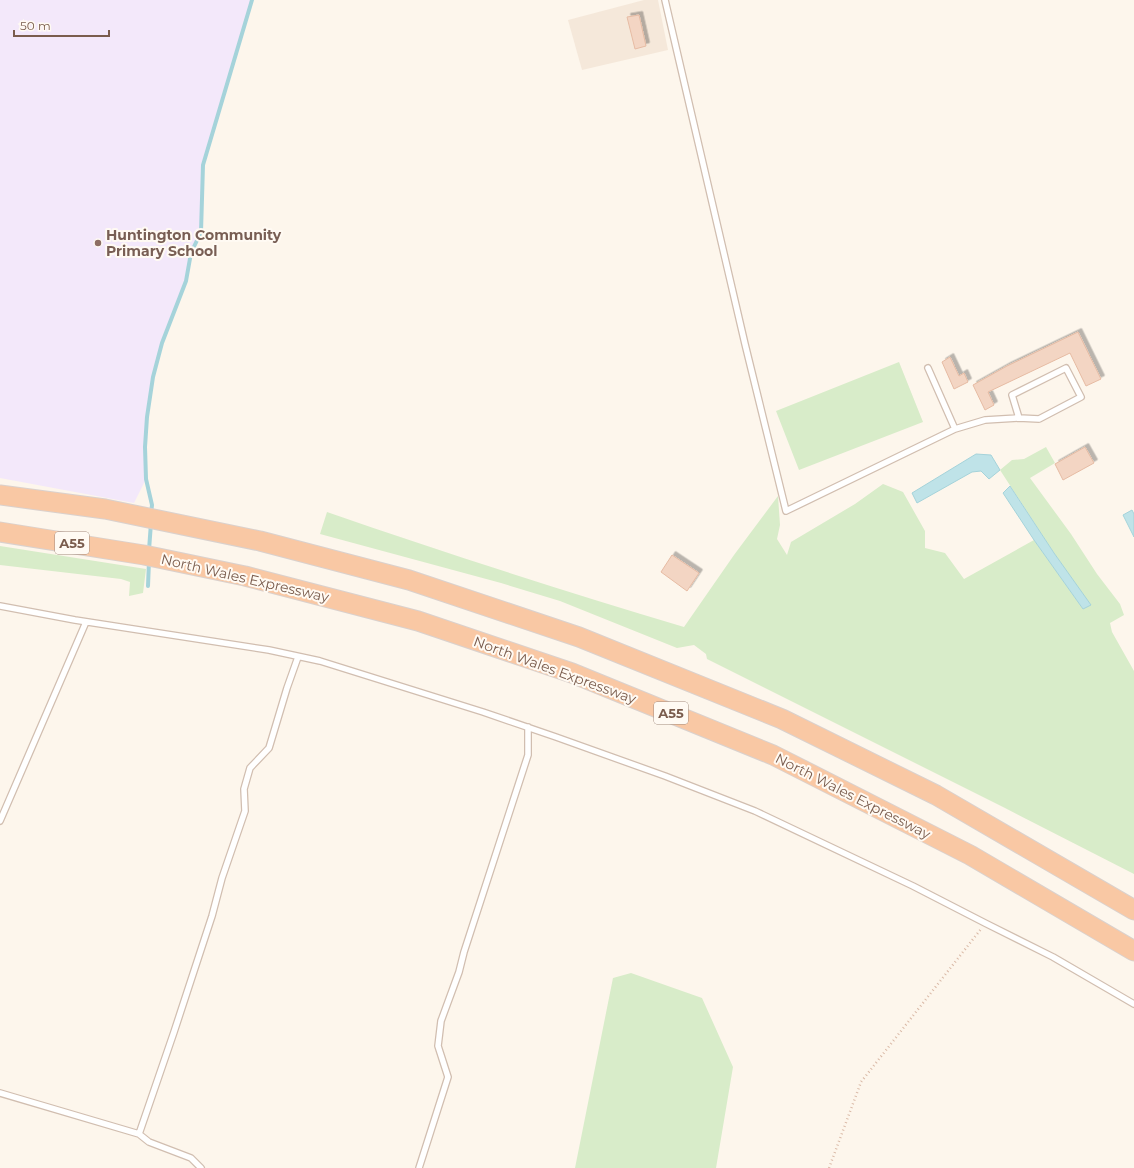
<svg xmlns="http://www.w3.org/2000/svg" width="1134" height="1168" viewBox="0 0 1134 1168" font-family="Montserrat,sans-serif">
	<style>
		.residential { fill: #f5e8da }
		.education { fill: #f3e8fa }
		.green { fill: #d8ecc9 }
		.water { fill: #bfe3e8; stroke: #a5d3da }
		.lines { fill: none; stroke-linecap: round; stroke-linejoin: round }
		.stream { stroke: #a5d3da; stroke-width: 4 }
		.building { fill: #f3d5c3; stroke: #e6bba3; filter: url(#shadow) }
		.service-casing { stroke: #d1beb0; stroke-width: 8 }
		.trunk-casing { stroke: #dad1cd; stroke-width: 21 }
		.path { stroke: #d9b8a5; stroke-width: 2.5; stroke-dasharray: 1 3; stroke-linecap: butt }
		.service { stroke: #fff; stroke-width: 5.5 }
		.trunk { stroke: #f9c8a4; stroke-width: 19 }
		.education-dot { fill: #8d6e63; stroke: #fffaf3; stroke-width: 1.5 }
		.labels { text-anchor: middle; stroke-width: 4; stroke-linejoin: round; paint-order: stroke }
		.shield { fill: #fffaf3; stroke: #a28b7f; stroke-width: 1 }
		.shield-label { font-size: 13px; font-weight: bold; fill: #7a5c4d }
		.education-label { font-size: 14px; font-weight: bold; fill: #785e54; stroke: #fffaf3; text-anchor: start }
		.street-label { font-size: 14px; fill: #7a5c4d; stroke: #fffaf3 }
	</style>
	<defs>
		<filter id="shadow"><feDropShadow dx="3.5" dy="-3.5" stdDeviation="0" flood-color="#0004"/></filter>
	</defs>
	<rect width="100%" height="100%" fill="#fdf6ec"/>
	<path class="residential" d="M644 0H658L668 50 582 70 568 20Z"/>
	<path class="education" d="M0 0H252L203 165 201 232 191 253 186 281 162 343 153 377 147 417 145 447 146 479 134 503 0 478Z"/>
	<path class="green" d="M899 362 923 422 799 470 776 411Z
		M1046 447 1055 463 1030 478 1071 534 1097 574 1120 604 1124 615 1110 623 1112 632 1134 671V874L1005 808 707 659 706 654 694 645 677 648 560 601 501 583 320 534 327 512C445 553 564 591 684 627L734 555 778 496 780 525 777 539 787 555 791 542 855 504 883 484 903 492 925 531V548L945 553 964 579 1034 540 1083 609 1090 604 1054 553 1000 470 1012 460 1024 459Z
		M0 546 146 569 143 593 129 596 130 582 121 579 0 565Z
		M631 973 702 998 733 1067 716 1168H575L613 978Z"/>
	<path class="water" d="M976 454 991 455 1000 470 989 479 981 471 972 472 917 503 912 493Z
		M1010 486 1054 553 1091 605 1083 609 1034 540 1003 493Z
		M1132 510 1134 514V537L1123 515Z"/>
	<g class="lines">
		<path class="stream" d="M151 514 152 505 146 479 145 447 147 417 153 377 162 343 186 281 191 253 201 232 203 165 252 0
			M149 550 151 523
			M148 586 149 561"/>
	</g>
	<path class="building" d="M639 15 646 46 635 49 627 17Z
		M1078 332 1101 379 1086 386 1070 353 988 392 994 405 985 410 973 385 1007 366Z
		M950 357 959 376 964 373 968 382 954 389 942 362Z
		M1085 447 1094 463 1063 480 1055 464Z
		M672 555 699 573 687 591 661 572Z"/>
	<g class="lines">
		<defs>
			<path id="service" d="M665 0 745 344 786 511 955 429 985 420 1019 418 1039 419 1081 397 1066 368 1012 395 1019 418
				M928 368 955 429
				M0 606 75 620 269 650 320 661 483 712 556 737 665 776 755 811 913 886 985 923 1053 957 1134 1004
				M0 821 86 622
				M0 1093 139 1134
				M201 1168 191 1158 149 1142 139 1134 174 1032 212 916 222 878 245 811 244 789 250 768 269 748 287 688 298 657
				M419 1168 448 1077 438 1046 441 1021 459 972 464 952 528 755V727"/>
			<path id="trunk" d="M0 495 105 509 260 541 409 580 579 637 782 719 936 795 1134 910
				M0 532 144 555 245 576 418 621 572 673 773 755 970 855 1134 951"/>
		</defs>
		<use href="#service" class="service-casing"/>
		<use href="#trunk" class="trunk-casing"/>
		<path class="path" d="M829 1168 861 1082 981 929"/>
		<use href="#service" class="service"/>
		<use href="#trunk" class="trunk"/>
	</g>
	<circle class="education-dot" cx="98" cy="243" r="4"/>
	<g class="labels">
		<g class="shield">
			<rect x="55" y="532" width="34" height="22" rx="3"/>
			<rect x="654" y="702" width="34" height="22" rx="3"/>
		</g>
		<g class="shield-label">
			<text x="72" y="548">A55</text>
			<text x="671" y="718">A55</text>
		</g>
		<g class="education-label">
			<text x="106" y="240">Huntington Community<tspan x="106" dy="16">Primary School</tspan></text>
		</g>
		<g class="street-label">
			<text transform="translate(245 578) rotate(13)" y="5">North Wales Expressway</text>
			<text transform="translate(555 670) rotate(20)" y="5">North Wales Expressway</text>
			<text transform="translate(853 796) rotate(27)" y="5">North Wales Expressway</text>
		</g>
	</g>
	<path d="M14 30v6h95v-6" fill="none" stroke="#7a5c4d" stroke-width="2"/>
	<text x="20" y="30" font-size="12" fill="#7a5c4d" stroke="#fffaf3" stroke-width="3" paint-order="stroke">50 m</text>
</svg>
